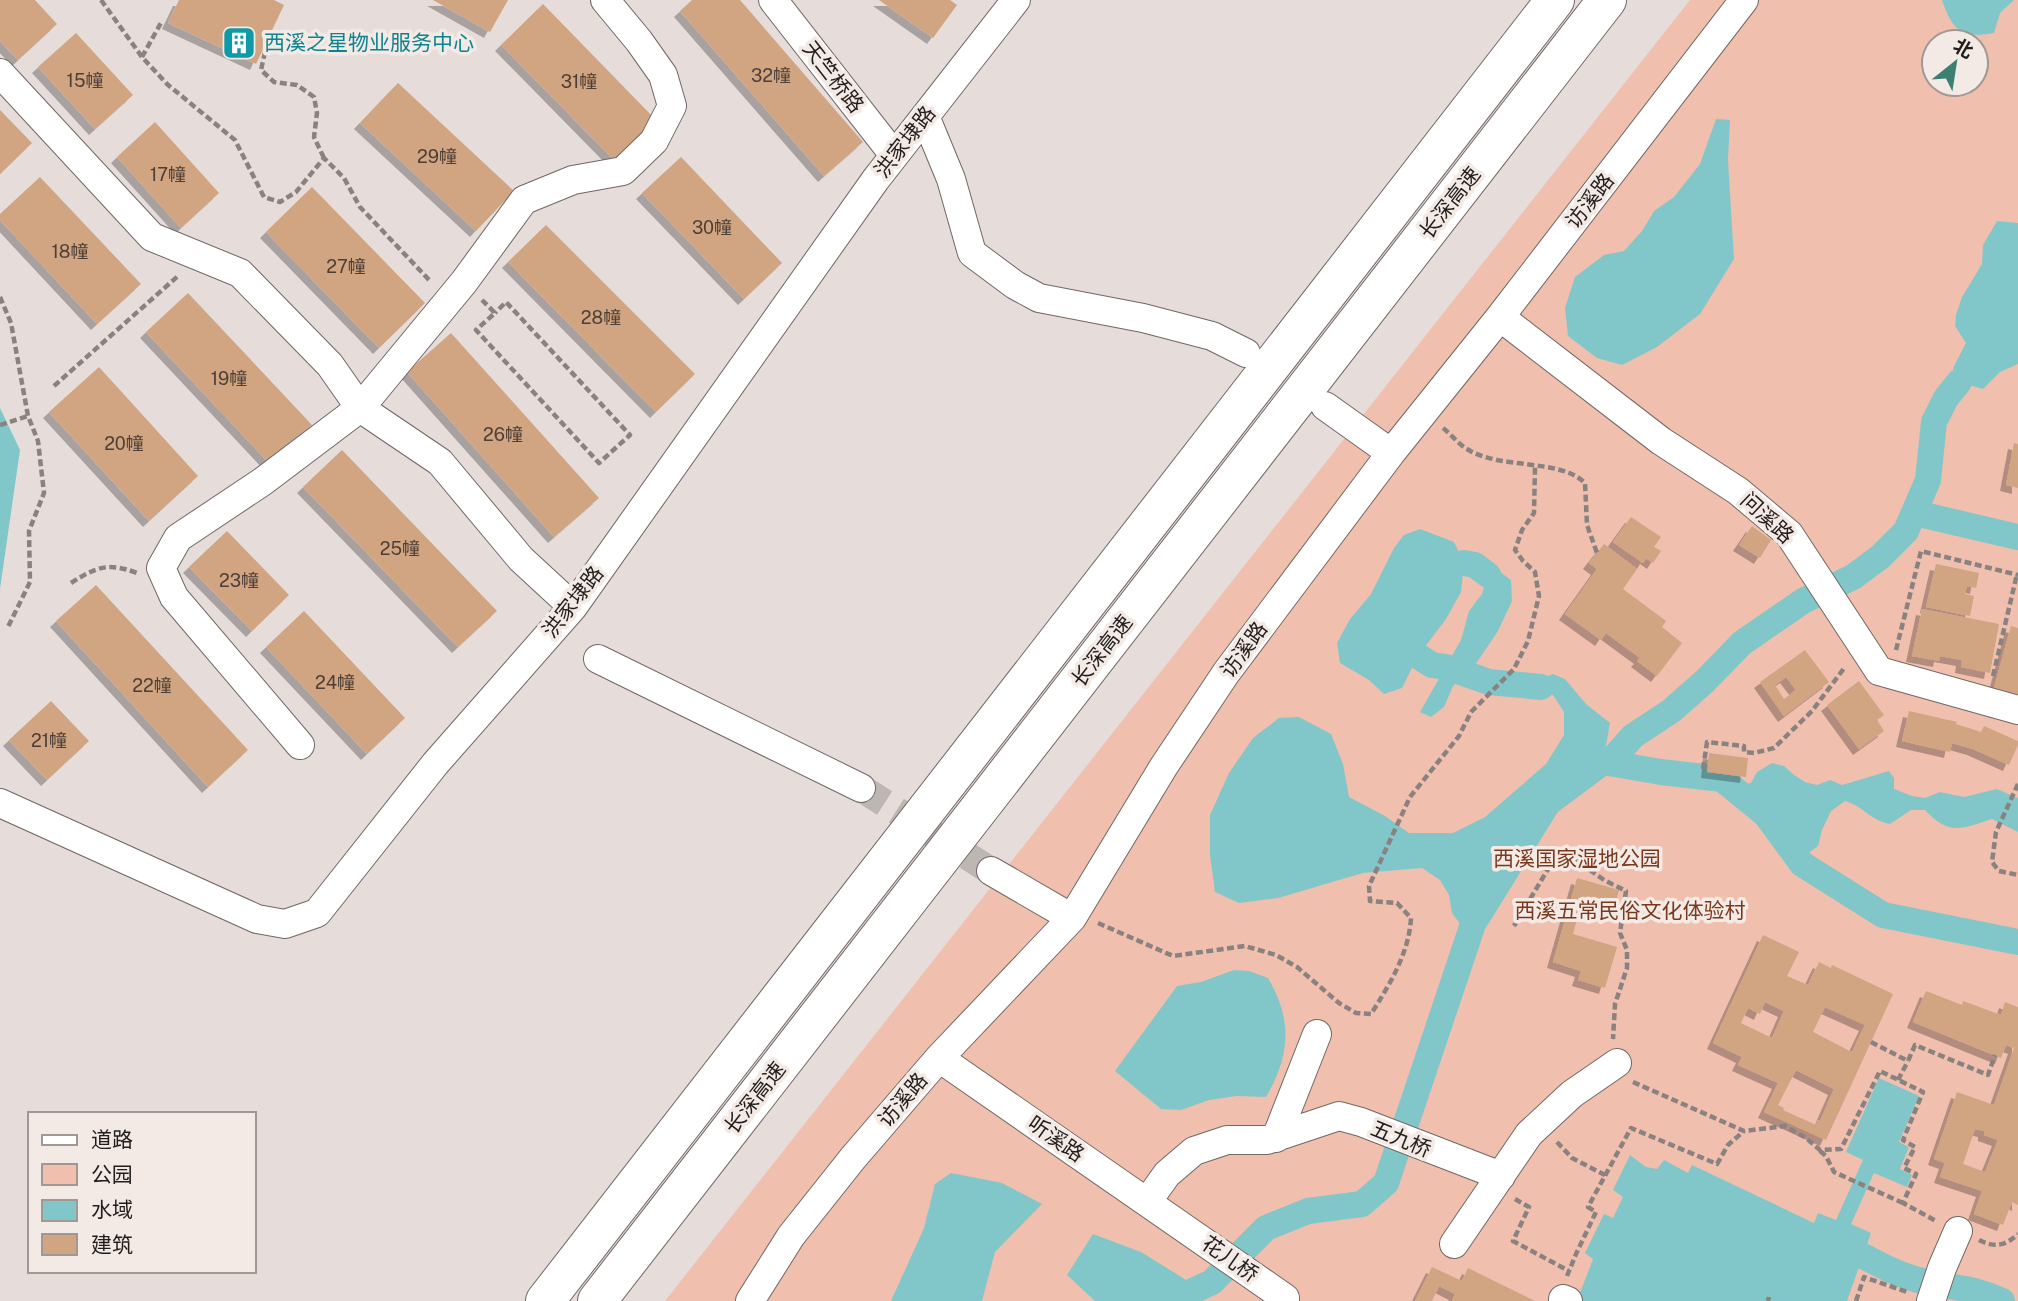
<svg xmlns="http://www.w3.org/2000/svg" width="2018" height="1301" viewBox="0 0 2018 1301" font-family="'Public Sans','Noto Sans SC',sans-serif">
	<style>
		.green { fill: #f1bfad; fill-rule: evenodd }
		.water { fill: #81c7ca }
		.lines { fill: none; stroke-linecap: round; stroke-linejoin: round }
		.canal { stroke: #81c7ca; stroke-width: 26 }
		.building { fill: #d1a482; fill-rule: evenodd; filter: url(#shadow) }
		.minor-tunnel { stroke: #beb6b3; stroke-width: 28; stroke-dasharray: 28 14; stroke-linecap: butt }
		.minor-casing { stroke: #706865; stroke-width: 30 }
		.highway-casing { stroke: #706865; stroke-width: 40 }
		.path { stroke: #898280; stroke-width: 4.5; stroke-dasharray: 7 3.5; stroke-linecap: butt }
		.minor { stroke: #fff; stroke-width: 28 }
		.highway { stroke: #fff; stroke-width: 38 }
		.labels { text-anchor: middle; stroke-width: 7; stroke-linejoin: round; paint-order: stroke }
		.number-label { font-size: 18px; fill: #4c3f36 }
		.culture-label { font-size: 21px; fill: #0d838f; stroke: #f3eae6; text-anchor: start }
		.street-label { font-size: 21px; fill: #201d1c; stroke: #f3eae6 }
		.park-label { font-size: 21px; fill: #7a381d; stroke: #f3eae6 }
	</style>
	<defs>
		<filter id="shadow"><feDropShadow dx="-6" dy="6" stdDeviation="0" flood-color="#0004"/></filter>
	</defs>
	<rect width="100%" height="100%" fill="#e6dcd9"/>
	<path class="green" d="M1690 0H2018V1301H665ZM1934 42H1976V84H1934Z"/>
	<path class="water" d="M1942 0H2014L2000 13 1994 33C1962 39 1952 30 1942 0Z
		M1716 119 1730 120 1728 160 1734 259 1700 314 1657 347 1622 365 1597 358 1568 336 1565 308 1575 277 1604 255 1624 251 1642 231 1654 211 1674 197 1700 164Z
		M1997 221 2018 223V364L2000 372 1983 389 1959 382 1954 379 1953 368 1966 343 1955 326 1956 315 1962 297 1982 264 1983 245Z
		M0 408 20 450 0 589Z
		M1420 529 1454 542 1464 563 1461 592 1446 619 1418 656 1402 688 1384 694 1369 680 1340 663 1337 643 1350 619 1371 594 1394 548 1404 535Z
		M1491 565 1511 580 1512 601 1498 631 1473 668 1453 686 1444 707 1431 717 1420 712 1461 640 1469 611 1482 594Z
		M1553 674 1565 679 1586 704 1610 723 1603 762 1548 803 1469 936 1452 913 1449 895 1440 880 1422 868 1363 873 1278 898 1239 903 1215 892 1210 855V815L1229 773 1253 738 1279 718 1299 717 1331 734 1343 764 1349 797 1385 816 1409 833H1453L1485 817 1546 764 1564 735V712L1553 695 1541 687 1543 678Z
		M1772 763 1784 766 1794 775 1805 782 1817 785 1830 780 1842 785 1889 771 1894 778V789L1912 796 1925 798 1940 792 1964 797 1997 789 2018 798V832L1992 819C1961 829 1949 836 1925 810H1911L1890 824C1869 820 1865 807 1845 801L1831 811 1822 830 1818 846 1799 860 1766 815 1732 787 1751 783 1757 772Z
		M1234 970 1249 971 1268 978C1293 1020 1290 1056 1266 1097L1237 1096 1209 1100 1181 1110 1161 1109 1115 1071 1177 986 1201 982Z
		M1879 1078 1919 1096 1899 1142 1909 1147 1900 1169 1912 1175 1907 1187 1874 1173 1851 1224 1871 1233 1847 1301H1577L1593 1259 1585 1253 1604 1214 1613 1218 1623 1197 1613 1190 1630 1155 1646 1167 1657 1169 1664 1160 1688 1173 1692 1165 1814 1223 1818 1213 1836 1220 1863 1160 1846 1152Z
		M951 1173 1002 1183 1042 1204 995 1252 982 1301H891L924 1228 935 1184Z
		M1093 1234 1141 1252 1199 1288 1201 1301H1095L1067 1275Z"/>
	<g class="lines">
		<path class="canal" d="M1915 513 2018 537
			M1464 563 1475 565 1488 575
			M1418 656 1432 665 1446 667 1489 682 1541 687
			M1609 763 1633 736 1671 711 1705 681 1742 643 1803 601 1853 577 1880 557 1906 531 1928 480 1934 422 1946 398 1959 382
			M1831 1240C1861 1253 1889 1273 1922 1281 1952 1288 1973 1287 2002 1301
			M1177 1301 1182 1296 1212 1282 1266 1228 1308 1211 1362 1204 1386 1183 1473 924 1548 803 1603 762 1661 772 1722 779 1766 815 1802 864 1883 915 2018 942"/>
	</g>
	<path class="building" d="M0 0H35L57 24 18 60 0 41Z
		M179 0H274L284 5 256 64 168 23Z
		M433 0H508L490 32Z
		M692 0H740L863 142 824 176 680 11Z
		M879 0H950L957 5 933 38Z
		M543 4 656 120 614 160 501 45Z
		M76 33 133 95 95 129 38 67Z
		M398 83 514 191 476 231 360 123Z
		M0 110 32 143 0 174Z
		M155 122 219 193 181 228 117 157Z
		M681 157 782 263 744 299 642 193Z
		M40 177 141 284 97 324 0 220V214Z
		M312 187 425 303 379 348 266 232Z
		M546 225 695 374 656 412 508 262Z
		M188 293 312 425 270 464 146 332Z
		M451 333 599 498 554 537 407 372Z
		M99 367 198 476 149 521 49 412Z
		M2014 443 2018 444V488L2006 485Z
		M342 450 497 611 458 647 303 487Z
		M1631 517 1661 537 1654 547 1661 551 1653 563 1646 558 1643 563 1613 542Z
		M1752 526 1771 540 1760 558 1739 545Z
		M227 531 289 595 252 631 189 567Z
		M1604 544 1637 569 1623 589 1666 621 1662 627 1682 643 1657 676 1637 661 1640 658 1606 633 1601 640 1565 614 1597 569 1589 563Z
		M1936 564 1979 573 1976 588 1967 586 1965 594 1974 596 1970 616 1926 607Z
		M96 585 248 750 208 787 56 621Z
		M1922 609 1999 624 1990 673 1961 667 1962 660 1940 656 1939 661 1912 656Z
		M304 611 405 718 367 754 266 647Z
		M2011 626 2018 628V695L1994 688Z
		M1805 650 1829 682 1784 716 1760 682ZM1786 677 1796 690 1784 699 1775 685Z
		M1859 681 1884 715 1877 720 1884 731 1859 749 1827 705Z
		M51 701 89 741 47 780 9 740Z
		M1909 711 1957 722 1956 724 1981 732 1984 726 2018 741V745L2009 765 1973 749 1952 743 1950 752 1902 741Z
		M1709 753 1748 758 1746 777 1707 772Z
		M1577 878 1619 890 1613 913 1581 904 1573 934 1617 947 1605 988 1578 980 1581 971 1553 962Z
		M1763 935 1799 952 1787 976 1808 985 1819 962 1831 968 1832 965 1893 994 1826 1140 1764 1112 1778 1083 1738 1065 1742 1057 1713 1043ZM1765 1002 1784 1011 1772 1038 1741 1023 1748 1008 1760 1014ZM1825 1007 1865 1025 1852 1052 1813 1032ZM1796 1070 1834 1089 1820 1121 1818 1120 1816 1125 1783 1110 1784 1108 1778 1105Z
		M1926 991 1962 1005 1963 1001 2001 1015 2005 1002 2018 1007V1205L2012 1202 2003 1225 1974 1214 1982 1191 1940 1177 1945 1163 1934 1159 1957 1092 1994 1105 2014 1048 2006 1045 2001 1058 1913 1022ZM1975 1129 1984 1131V1135L1998 1140 1985 1172 1963 1164Z
		M1432 1267 1462 1281 1468 1268 1535 1301H1452L1455 1294 1439 1286 1432 1301H1415Z"/>
	<g class="lines">
		<path class="minor-tunnel" d="M861 788 991 871"/>
		<defs>
			<path id="minor" d="M773 0 894 155
				M0 73 152 237 240 273 330 365 360 408 440 462 521 559 573 607
				M925 116 951 179 972 253 1015 285 1039 298 1143 318 1212 336 1246 353
				M1500 317 1661 441 1738 491 1789 534 1879 671 2018 710
				M1325 406 1391 453
				M598 659 861 788
				M300 745 174 597 161 568 178 538 262 482 360 408 464 282 524 200 573 180 623 171 654 141 672 106 663 75 639 41 605 0
				M0 803 257 919 285 924 317 913 435 764 573 607 876 179 1016 0
				M991 871 1072 918
				M939 1058 1285 1298V1301
				M1276 1138 1317 1034
				M1147 1202 1167 1174 1194 1151 1227 1140H1267L1339 1116 1361 1122 1501 1176
				M1454 1244 1529 1134 1572 1094 1617 1063
				M1563 1299 1568 1301
				M750 1301 791 1236 853 1158 939 1058 1072 918 1164 766 1226 673 1391 453 1500 317 1744 0
				M1931 1301 1942 1268 1958 1231"/>
			<path id="highway" d="M545 1301 1555 0
				M597 1301 1607 0"/>
		</defs>
		<use href="#minor" class="minor-casing"/>
		<use href="#highway" class="highway-casing"/>
		<path class="path" d="M101 0 142 57 167 84 235 140 264 197 280 202 296 192 324 158 344 178 360 207 431 282
			M265 52 261 70 274 82 297 85 314 97 317 113 314 137 324 158
			M142 57 162 21
			M0 297 11 323 28 416 38 441 44 493 29 531 30 582 7 629
			M482 300 495 313 476 330 599 463 630 435 506 302 495 313
			M54 386 178 276
			M0 425 28 416
			M1443 428C1451 434 1458 444 1467 449 1500 470 1560 458 1585 483L1587 525 1597 553
			M71 583C96 567 108 562 137 573
			M1896 650 1921 551 2018 575
			M1993 676 2017 574
			M1703 769 1707 742 1744 746V752L1754 753 1774 748 1812 711 1845 667
			M2018 784 1996 832 1992 862 1999 871 2018 875
			M1098 923 1173 956 1245 946 1276 955 1297 967 1339 1003 1356 1013 1371 1014C1390 984 1409 953 1411 918L1397 903 1370 901 1369 886 1410 797 1459 736 1471 712 1514 669 1528 641 1539 596 1535 572 1523 561 1515 550 1522 530 1534 513 1535 467
			M1514 926 1560 849 1604 880 1626 891 1620 933 1627 950V968L1615 1004 1613 1039
			M1871 1042 1908 1061 1915 1045 1988 1075 1995 1055
			M1898 1080 1908 1061
			M1633 1082 1744 1131 1785 1126 1806 1138 1820 1150 1841 1149 1880 1071 1923 1092 1903 1140 1915 1147 1904 1168 1916 1174 1903 1203 1936 1221
			M1557 1142 1572 1158 1605 1175
			M1820 1151 1826 1156 1834 1172 1903 1203
			M1515 1199 1529 1207 1513 1241 1569 1271
			M1979 1240C1995 1248 2005 1246 2018 1234
			M1567 1276 1576 1254 1596 1212 1588 1207 1631 1128 1717 1164 1728 1145 1744 1131
			M1768 1301 1769 1297
			M1856 1301 1864 1277 1907 1292"/>
		<use href="#minor" class="minor"/>
		<use href="#highway" class="highway"/>
	</g>
	<defs>
		<symbol id="building-square" viewBox="-11 -11 22 22"><rect x="-9" y="-9" width="18" height="18" rx="4" fill="#0f9aa8" stroke="#f3eae6"/><path d="M-4-6H4V6H1V3H-1V6H-4ZM-2.5-4.3h1.7v1.8h-1.7ZM.8-4.3h1.7v1.8H.8ZM-2.5-1h1.7V.8h-1.7ZM.8-1h1.7V.8H.8Z" fill="#fff"/></symbol>
	</defs>
	<g fill-rule="evenodd">
		<use href="#building-square" x="220" y="24" width="38" height="38"/>
	</g>
	<g class="labels">
		<g class="number-label">
			<text x="771" y="82">32幢</text>
			<text x="85" y="87">15幢</text>
			<text x="579" y="88">31幢</text>
			<text x="437" y="163">29幢</text>
			<text x="168" y="181">17幢</text>
			<text x="712" y="234">30幢</text>
			<text x="70" y="258">18幢</text>
			<text x="346" y="273">27幢</text>
			<text x="601" y="324">28幢</text>
			<text x="229" y="385">19幢</text>
			<text x="503" y="441">26幢</text>
			<text x="124" y="450">20幢</text>
			<text x="400" y="555">25幢</text>
			<text x="239" y="587">23幢</text>
			<text x="335" y="689">24幢</text>
			<text x="152" y="692">22幢</text>
			<text x="49" y="747">21幢</text>
		</g>
		<g class="culture-label">
			<text x="264" y="50">西溪之星物业服务中心</text>
		</g>
		<g class="street-label">
			<text transform="translate(833 77) rotate(52)" y="7">天竺桥路</text>
			<text transform="translate(905 142) rotate(-52)" y="7">洪家埭路</text>
			<text transform="translate(1590 201) rotate(-52)" y="7">访溪路</text>
			<text transform="translate(1450 203) rotate(-52)" y="7">长深高速</text>
			<text transform="translate(1767 518) rotate(43)" y="7">问溪路</text>
			<text transform="translate(573 602) rotate(-52)" y="7">洪家埭路</text>
			<text transform="translate(1244 650) rotate(-54)" y="7">访溪路</text>
			<text transform="translate(1102 651) rotate(-52)" y="7">长深高速</text>
			<text transform="translate(755 1098) rotate(-52)" y="7">长深高速</text>
			<text transform="translate(903 1100) rotate(-50)" y="7">访溪路</text>
			<text transform="translate(1056 1139) rotate(35)" y="7">听溪路</text>
			<text transform="translate(1401 1139) rotate(22)" y="7">五九桥</text>
			<text transform="translate(1230 1259) rotate(35)" y="7">花儿桥</text>
		</g>
		<g class="park-label">
			<text x="1577" y="866">西溪国家湿地公园</text>
			<text x="1630" y="918">西溪五常民俗文化体验村</text>
		</g>
	</g>
	<rect x="28" y="1112" width="228" height="161" fill="#f3eae6" stroke="#9f9895" stroke-width="2"/>
	<rect x="42" y="1135" width="35" height="10" fill="#ffffff" stroke="#9f9895" stroke-width="2"/>
	<text x="91" y="1147" font-size="21" fill="#201d1c">道路</text>
	<rect x="42" y="1164" width="35" height="21" fill="#f1bfad" stroke="#9f9895" stroke-width="2"/>
	<text x="91" y="1182" font-size="21" fill="#201d1c">公园</text>
	<rect x="42" y="1200" width="35" height="21" fill="#81c7ca" stroke="#9f9895" stroke-width="2"/>
	<text x="91" y="1217" font-size="21" fill="#201d1c">水域</text>
	<rect x="42" y="1234" width="35" height="21" fill="#d1a482" stroke="#9f9895" stroke-width="2"/>
	<text x="91" y="1252" font-size="21" fill="#201d1c">建筑</text>
	<g transform="translate(1955 63) rotate(30)"><circle r="33" fill="#f3eae6" stroke="#9f9895" stroke-width="2"/>
	<path d="M0-5L12 26L0 18L-12 26Z" fill="#3c8074"/>
	<text y="-10" font-size="19" font-weight="bold" text-anchor="middle" fill="#201d1c">北</text>
	</g>
</svg>
